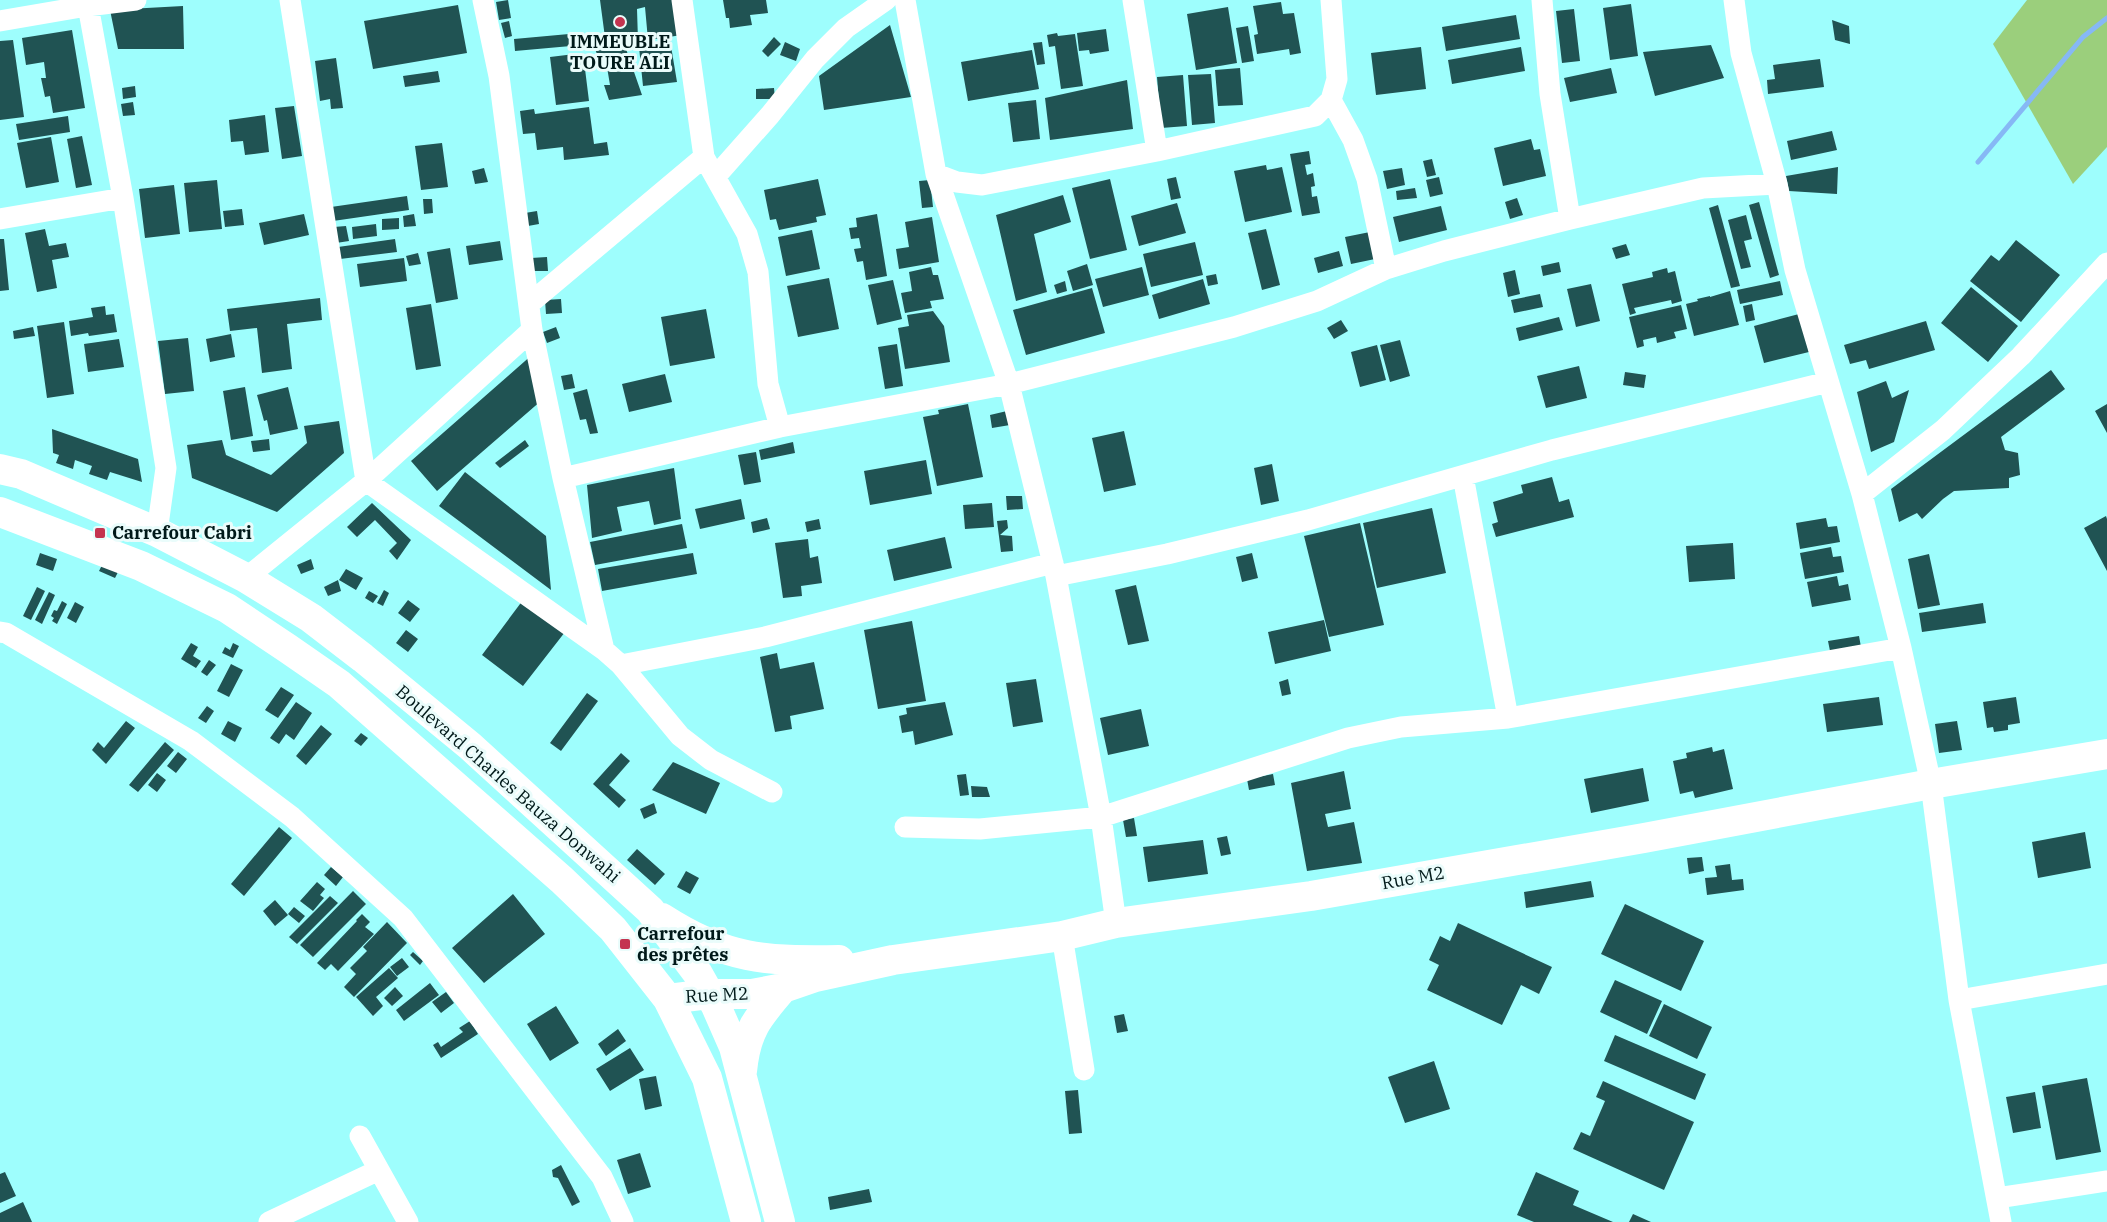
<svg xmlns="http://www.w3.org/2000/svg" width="2107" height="1222" viewBox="0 0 2107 1222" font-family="'IBM Plex Serif',serif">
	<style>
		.green { fill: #9bcf7c }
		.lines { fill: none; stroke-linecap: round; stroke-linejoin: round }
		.stream { stroke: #86b8f5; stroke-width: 5 }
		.building { fill: #205353 }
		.street { stroke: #fff; stroke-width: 21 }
		.secondary { stroke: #fff; stroke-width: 30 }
		.poi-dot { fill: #c43450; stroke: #eafcfb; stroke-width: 2 }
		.labels { text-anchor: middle; stroke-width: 6; stroke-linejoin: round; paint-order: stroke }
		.poi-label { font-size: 18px; font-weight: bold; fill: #001919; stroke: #eafcfb; text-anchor: start }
		.street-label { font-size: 18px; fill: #001919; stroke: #eafcfb }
	</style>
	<rect width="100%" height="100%" fill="#9efefd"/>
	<path class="green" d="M2027 0H2107V147L2073 184 1993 44Z"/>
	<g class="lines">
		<path class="stream" d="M1978 162 2083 37 2107 18"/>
	</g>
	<path class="building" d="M508 0 511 18 499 20 496 2Z
		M600 0H677L682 35 648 40 645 7 637 9 638 41 606 45Z
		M723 0H766L768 13 750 15 752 25 730 28 729 18H726Z
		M1281 2 1283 14 1294 13 1301 53 1290 55 1289 49 1257 54 1254 35 1258 34 1253 6Z
		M1631 4 1638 56 1610 60 1603 8Z
		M458 5 467 53 373 69 364 21Z
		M183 6 184 49H118L110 10Z
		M1228 7 1237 63 1196 70 1187 14Z
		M1574 9 1580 61 1562 63 1556 11Z
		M1516 15 1520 39 1446 51 1442 27Z
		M1832 20 1849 26 1850 44 1835 40Z
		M509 21 512 36 505 38 501 23Z
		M890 25 911 97 824 110 819 76Z
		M1248 26 1254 61 1242 63 1236 28Z
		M1106 29 1109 51 1090 54 1089 50 1079 51 1077 33Z
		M72 30 85 108 53 113 50 96 45 97 41 78H46L44 62 26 65 22 38Z
		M580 33 582 45 515 51 514 39Z
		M1057 33 1058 36 1075 34 1083 86 1061 89 1055 46 1049 47 1047 35Z
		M774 37 781 44 768 57 762 51Z
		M13 40 24 117 0 120V41Z
		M670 40 677 82 643 86 639 47Z
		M785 42 800 49 796 61 780 55Z
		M1042 42 1045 64 1037 65 1033 43Z
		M1711 45 1724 78 1655 96 1643 52Z
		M625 46 642 95 609 100 604 85H610L605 55 597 54 595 49Z
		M1421 47 1426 89 1376 95 1371 53Z
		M1521 47 1525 71 1452 84 1448 60Z
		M1032 50 1039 89 968 101 961 62Z
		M583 53 589 101 556 105 550 57Z
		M336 58 343 108 331 109 330 99 320 101 315 61Z
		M1820 59 1824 87 1768 94 1767 80 1775 79 1773 65Z
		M1240 68 1243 105 1218 106 1215 70Z
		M1611 68 1617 93 1570 102 1564 78Z
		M438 71 440 82 405 87 403 76Z
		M1211 74 1215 123 1192 125 1188 75Z
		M1183 75 1187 126 1161 128 1157 77Z
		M1127 80 1133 129 1050 140 1045 98Z
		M135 86 136 97 123 99 122 88Z
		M774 88 775 99H756V89Z
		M1036 100 1040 139 1013 142 1008 103Z
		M133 102 135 115 123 116 121 104Z
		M294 106 302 156 282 159 275 108Z
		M589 107 594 144 607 142 609 155 564 160 563 147 537 150 535 133 523 134 520 111 534 109 535 114Z
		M265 115 269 152 245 155 243 141 231 142 229 120Z
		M68 116 70 132 19 140 16 124Z
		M1832 131 1837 150 1791 160 1787 141Z
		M82 136 92 185 76 188 67 139Z
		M51 137 59 182 26 188 17 143Z
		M1531 139 1534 150 1540 149 1546 176 1503 186 1494 148Z
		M442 143 448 187 421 190 415 146Z
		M1309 151 1311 164 1305 165 1307 175 1313 173 1315 186 1311 187 1312 197 1317 196 1320 213 1302 216 1290 154Z
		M1432 159 1436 175 1427 177 1423 161Z
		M1266 165 1267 170 1282 167 1292 212 1245 222 1234 171Z
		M1838 167 1837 194 1789 191 1786 176Z
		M484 168 488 182 475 184 472 171Z
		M1402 168 1405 185 1387 189 1383 171Z
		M1176 177 1181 198 1171 200 1167 179Z
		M1439 177 1443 194 1430 197 1426 180Z
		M818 179 826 215 816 217 817 222 779 230 776 219 770 220 764 190Z
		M1110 179 1127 250 1090 259 1072 188Z
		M217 180 222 229 189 232 184 183Z
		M930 180 933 207 922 208 919 181Z
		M174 185 180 234 145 238 139 189Z
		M1415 188 1417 198 1397 200 1396 191Z
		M1063 195 1071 222 1034 234 1047 292 1016 301 996 215Z
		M407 196 409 210 333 221 331 207Z
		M1517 198 1523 215 1510 219 1505 202Z
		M423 199H432L433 213 424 214Z
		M1759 202 1779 275 1770 278 1749 205Z
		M1177 203 1186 233 1139 246 1131 216Z
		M1718 205 1740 286 1731 288 1709 208Z
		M1441 206 1447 230 1399 242 1393 217Z
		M242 209 244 225 225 227 223 211Z
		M537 211 539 224 528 226 525 213Z
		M304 214 309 235 264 245 259 223Z
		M414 214 416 226 404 227 403 216Z
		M877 214 887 276 866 280 863 261 857 262 854 249 861 248 859 238 851 239 849 228 857 227 856 218Z
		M1746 215 1752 239 1744 241 1751 267 1741 269 1728 220Z
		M932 217 939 262 899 269 896 249 909 247 905 222Z
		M399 218V229L382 230V219Z
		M376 224 377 236 353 239 352 227Z
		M346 226 349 241 336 243 334 227Z
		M45 229 49 246 66 243 69 257 52 260 57 288 37 292 25 233Z
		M1266 229 1280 285 1262 290 1248 233Z
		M812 230 820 269 786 276 778 237Z
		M1370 232 1375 259 1351 264 1345 237Z
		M0 239H4L9 290 0 291Z
		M395 239 397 252 340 259 338 247Z
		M2016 240 2060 275 2021 322 1970 281 1991 255 1999 261Z
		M500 241 503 260 469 265 466 246Z
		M1195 242 1203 275 1151 287 1143 254Z
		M1626 244 1630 255 1616 259 1612 248Z
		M450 248 458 299 436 303 427 252Z
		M1339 251 1343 266 1318 273 1314 258Z
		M418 253 421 264 409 266 406 256Z
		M547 257 548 271H532L531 258Z
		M404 258 407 281 360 287 357 264Z
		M1559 262 1561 272 1543 276 1541 266Z
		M1087 264 1093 285 1073 291 1067 271Z
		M931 267 933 275H938L944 299 930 301 932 308 905 313 901 293 912 291 909 272Z
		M1142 267 1149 295 1103 307 1095 279Z
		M1667 268 1668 273 1675 271 1682 301 1672 304 1671 300 1634 308 1636 313 1630 315 1622 284 1653 277 1652 272Z
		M1515 270 1520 294 1508 297 1503 273Z
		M1216 274 1218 284 1208 286 1206 276Z
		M829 278 839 329 798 337 787 286Z
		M1203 279 1210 304 1159 319 1152 295Z
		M893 280 902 319 877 325 868 285Z
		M1065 281 1067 291 1057 294 1054 285Z
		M1780 281 1783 295 1740 304 1737 290Z
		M1591 284 1600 321 1576 327 1567 289Z
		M1971 287 2018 326 1988 362 1941 323Z
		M1092 288 1105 333 1026 355 1013 310Z
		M1730 291 1739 325 1694 336 1686 304 1698 301 1697 299 1710 296V297Z
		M1540 294 1543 307 1514 313 1511 300Z
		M320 298 322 320 287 324 292 369 262 373 257 328 230 331 227 309Z
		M561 299 562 313 546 314 545 300Z
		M431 304 441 366 416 370 406 308Z
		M1752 304 1755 320 1746 322 1743 306Z
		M1681 305 1687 329 1674 332 1676 338 1657 343 1656 337 1643 340 1644 346 1637 348 1629 317Z
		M105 306 106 315 114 314 117 332 89 336 88 333 71 336 69 321 93 317 91 308Z
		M706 309 715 358 670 366 661 317Z
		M933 311 944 326 950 362 905 369 898 328 909 326 907 315Z
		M1799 314 1809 352 1764 363 1754 326Z
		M1559 317 1563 330 1519 341 1516 328Z
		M1341 320 1348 331 1334 339 1327 328Z
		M1926 321 1935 350 1869 369 1866 360 1850 364 1844 345Z
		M64 322 74 394 47 398 37 326Z
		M33 327 35 336 14 339 13 331Z
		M556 327 560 338 547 343 543 332Z
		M231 334 235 357 210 362 206 339Z
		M188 338 194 391 165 394 158 341Z
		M119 339 124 367 88 372 84 344Z
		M1400 340 1410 376 1390 382 1380 345Z
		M897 344 903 386 885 389 878 347Z
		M1377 345 1386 380 1360 387 1351 352Z
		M533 354 542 400 437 491 411 461Z
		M1579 366 1587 398 1546 408 1537 376Z
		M2051 370 2065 389 2001 437 2005 450 2018 453 2020 475 2009 478V488L1954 491 1943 499 1922 519 1917 513 1899 522 1891 489Z
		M1625 372 1646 375 1644 388 1623 385Z
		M572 374 575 388 564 390 561 376Z
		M665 374 672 402 629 412 622 384Z
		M1886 381 1892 398 1909 390 1894 442 1871 452 1857 392Z
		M245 387 253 436 231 440 223 391Z
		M288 387 298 429 270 435 267 420 264 421 257 395Z
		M587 389 598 433 590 434 586 419 580 420 573 393Z
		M968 404 983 477 937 486 923 417 939 414 938 410Z
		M2107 404V433L2095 411Z
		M1007 411 1010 425 992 428 990 415Z
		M339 421 344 453 277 512 192 478 187 445 222 440 226 455 271 475 307 443 304 426Z
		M52 429 138 459 142 482 110 472 107 480 89 474 92 466 75 460 73 469 56 463 59 455 53 453Z
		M1124 431 1136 485 1104 492 1092 438Z
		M269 439 270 450 253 452 251 441Z
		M525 440 529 446 500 468 495 463Z
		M793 442 795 453 761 460 759 450Z
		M756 452 761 482 744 485 738 455Z
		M926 460 932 494 870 505 864 471Z
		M1272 464 1279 501 1261 505 1254 468Z
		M674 468 681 519 654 525 649 501 617 507 622 531 592 538 587 485Z
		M465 472 546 536 551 590 439 506Z
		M1552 477 1559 502 1569 499 1574 517 1496 537 1492 524 1498 522 1493 502 1523 493 1521 485Z
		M1006 496H1022L1023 509 1007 510Z
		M741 499 745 519 700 529 695 509Z
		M372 503 411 540 397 560 389 551 397 543 375 520 357 537 347 527Z
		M992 503 994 527 965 529 963 505Z
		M1432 508 1446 573 1377 588 1363 523Z
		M2106 516 2107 519V571L2084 528Z
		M767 518 770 529 753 533 751 522Z
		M1826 518 1828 527 1837 526 1840 542 1800 549 1796 523Z
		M819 519 821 529 807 532 805 522Z
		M1007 520 1008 528 1000 535 1012 536 1013 551 1001 552 997 521Z
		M1360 523 1384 625 1329 637 1304 536Z
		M682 524 687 548 595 565 590 542Z
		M945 537 952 568 894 581 887 550Z
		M808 539 810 558 818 556 822 583 801 586 802 596 783 598 775 543Z
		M1733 543 1735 579 1689 582 1686 546Z
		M1831 547 1833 557 1841 556 1844 572 1805 579 1800 553Z
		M40 553 57 559 53 571 36 565Z
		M693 553 697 574 602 591 598 569Z
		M1252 553 1258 578 1242 582 1236 557Z
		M1929 554 1940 605 1918 609 1908 559Z
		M311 559 314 569 301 574 297 565Z
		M104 561 120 568 115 578 99 571Z
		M346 569 363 578 356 590 339 580Z
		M1837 576 1839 586 1848 584 1851 600 1812 607 1807 582Z
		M338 580 341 591 328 596 324 587Z
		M1136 585 1149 641 1128 645 1115 590Z
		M37 587 45 591 31 620 23 616Z
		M384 590 389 593 383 606 377 603Z
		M369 591 378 596 373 603 365 598Z
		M49 592 55 595 42 624 35 620Z
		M408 600 420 609 410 622 398 613Z
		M523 600 565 632 523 686 482 655Z
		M62 601 67 604 57 624 52 621 54 618 51 616 54 610 57 611Z
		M75 602 84 607 76 623 67 618Z
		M1983 603 1986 623 1922 632 1919 613Z
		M1324 620 1331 651 1275 664 1268 632Z
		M912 621 926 701 878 709 864 630Z
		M406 630 418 639 408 652 396 643Z
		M1859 636 1861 647 1830 651 1828 641Z
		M191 643 198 647 193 656 201 661 196 668 181 659Z
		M233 643 239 646 233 658 222 653 225 647 230 650Z
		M777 653 780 669 814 662 824 709 790 716 792 729 775 732 760 657Z
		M209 660 216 665 207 676 201 672Z
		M231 664 243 670 229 697 217 691Z
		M1036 679 1043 722 1013 727 1006 683Z
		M1288 679 1291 694 1282 696 1279 682Z
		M281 687 294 695 278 718 265 710Z
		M587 693 598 701 561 751 550 743Z
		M1879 697 1883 725 1827 732 1823 704Z
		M2016 697 2020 723 2008 725V730L1994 732 1993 727 1987 728 1983 702Z
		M296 702 312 713 294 740 286 734 279 744 270 738Z
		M945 702 953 735 915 745 913 731 902 733 899 716 907 714 906 708Z
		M207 706 214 711 206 723 198 718Z
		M1141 709 1149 746 1108 755 1100 718Z
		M126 721 135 728 106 764 92 750 98 742 104 748Z
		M228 721 242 728 235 742 221 734Z
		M1957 721 1962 750 1939 753 1935 724Z
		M321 725 332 734 306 765 296 756Z
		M361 733 368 738 361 746 354 741Z
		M165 742 174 750 138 792 129 785Z
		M1712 747 1713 752 1724 749 1733 789 1695 798 1693 791 1680 794 1673 761 1687 758 1686 753Z
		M178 752 187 759 176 773 167 766Z
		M621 753 630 761 609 785 626 800 619 808 593 784Z
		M673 762 720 783 706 814 652 790Z
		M1643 768 1649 801 1591 813 1584 779Z
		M1344 771 1351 809 1325 814 1328 827 1354 822 1362 863 1307 871 1291 783Z
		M157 773 166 780 157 792 148 785Z
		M966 774 969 795 960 796 957 775Z
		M1273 774 1275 785 1249 790 1247 779Z
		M971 786 987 787 990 797H972Z
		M654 803 657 813 644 819 640 809Z
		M1134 818 1137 836 1126 837 1123 820Z
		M279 827 292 838 244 896 231 884Z
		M2085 832 2091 868 2038 878 2032 842Z
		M1227 836 1231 854 1221 856 1217 838Z
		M1203 840 1208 874 1148 882 1143 847Z
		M637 849 665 874 655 885 627 860Z
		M1702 857 1704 871 1689 874 1687 858Z
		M1730 864 1732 880 1743 879 1744 890 1707 895 1705 878 1717 877 1715 866Z
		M331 867 343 877 336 886 324 875Z
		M686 871 699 878 690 894 677 887Z
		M1591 881 1594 897 1526 908 1524 892Z
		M317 882 325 889 320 895 324 898 313 911 300 901Z
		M353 891 366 904 313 957 300 945Z
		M513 894 545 934 484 983 452 948Z
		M330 896 338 903 297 944 289 937Z
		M275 900 288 915 275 926 263 911Z
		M1625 904 1704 941 1681 991 1601 954Z
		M294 907 305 916 299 923 288 914Z
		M362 914 370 922 365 927 374 934 338 971 331 964 325 970 317 963 357 921 356 920Z
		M387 922 407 943 354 997 344 987 356 974 350 968 367 951 363 947Z
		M1458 923 1552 967 1539 994 1521 985 1502 1025 1427 990 1439 965 1429 960 1440 936 1450 941Z
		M413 952 423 961 420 965 410 955Z
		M402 958 409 967 397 976 390 967Z
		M389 968 398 978 376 997 383 1006 373 1016 356 997Z
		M1615 980 1662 1001 1647 1034 1600 1012Z
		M430 983 439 995 404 1021 396 1010Z
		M395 987 403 996 392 1006 384 998Z
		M446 992 454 1003 441 1013 432 1002Z
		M1664 1004 1712 1027 1697 1059 1649 1036Z
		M556 1006 579 1043 550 1061 527 1024Z
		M1124 1014 1128 1031 1117 1033 1114 1016Z
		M470 1021 478 1034 441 1058 433 1045 438 1042 441 1047 463 1032 459 1028Z
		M618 1029 626 1041 606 1056 598 1044Z
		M1615 1035 1706 1074 1695 1100 1604 1061Z
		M630 1048 644 1070 610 1091 596 1069Z
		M1434 1061 1450 1109 1405 1123 1388 1077Z
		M656 1076 662 1106 645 1110 639 1079Z
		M2087 1078 2101 1152 2056 1160 2042 1086Z
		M1603 1081 1694 1122 1664 1190 1573 1149 1581 1132 1590 1136 1605 1101 1596 1097Z
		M1078 1090 1082 1133 1069 1134 1065 1091Z
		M2035 1092 2041 1128 2013 1133 2006 1097Z
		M640 1153 651 1187 628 1194 617 1160Z
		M561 1165 580 1202 572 1206 558 1178 553 1177 552 1170Z
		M5 1172 16 1196 0 1203V1174Z
		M1536 1172 1579 1191 1573 1205 1613 1222H1534L1517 1215Z
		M869 1189 872 1202 830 1210 828 1197Z
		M23 1202 32 1222H0V1213Z
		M1633 1214 1651 1222H1629Z"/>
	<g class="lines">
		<path class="street" d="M87 0 123 198 166 468 157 532
			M290 0 366 481 604 650 621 665 680 736 711 760 772 792
			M483 0 499 76 532 330 563 478 604 650
			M682 0 704 157 747 234 758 272 768 384 780 427
			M905 0 936 174 1009 384 1056 576 1101 817 1116 923
			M1133 0 1157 151
			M1542 0 1550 94 1570 219
			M1734 0 1741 53 1777 184 1795 270 1862 494 1901 648 1931 784 1959 1000 2001 1222
			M0 21 87 6 136 0
			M1331 100 1353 140 1367 179 1386 269
			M936 174 957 182 982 185 1157 151 1315 116 1331 100 1337 79 1331 0
			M716 176 770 115 815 59 846 28 886 0
			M0 219 123 198
			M529 304 704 157
			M1463 476 1508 718
			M563 478 780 427 1009 384 1234 327 1317 301 1386 269 1444 251 1570 219 1703 188 1777 184
			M1862 494 1943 430 2021 356 2107 263
			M1056 576 1167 554 1308 520 1552 450 1828 382
			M246 578 366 481 532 330
			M0 632 6 633 191 741 292 817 403 918 602 1177 623 1222
			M621 665 765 637 1053 563
			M905 827 980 829 1101 817 1348 738 1401 727 1508 718 1901 648
			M1062 936 1084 1070
			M1959 1000 2107 974
			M360 1136 408 1222
			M1997 1198 2107 1181
			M269 1222 379 1170"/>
		<path class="secondary" d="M0 469 21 474 157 532 246 578 311 618 363 658 470 746 650 910 698 974 716 1006 734 1047 780 1222
			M0 512 141 566 227 608 287 648 339 684 562 880 613 929 668 999 707 1078 746 1222
			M662 918C727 960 765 961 839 960
			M668 999 709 994H752L783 988 815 977 893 960 1062 936 1116 923 1311 896 1644 838 1931 784 2107 754
			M742 1071C746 1031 757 1018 783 988"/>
	</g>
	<g class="poi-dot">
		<circle cx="620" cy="22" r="6"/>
		<rect x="94" y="527" width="12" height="12" rx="3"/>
		<rect x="619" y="938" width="12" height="12" rx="3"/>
	</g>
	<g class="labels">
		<g class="poi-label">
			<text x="620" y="48" text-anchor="middle">IMMEUBLE<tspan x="620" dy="21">TOURE ALI</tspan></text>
			<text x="112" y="539">Carrefour Cabri</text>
			<text x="637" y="940">Carrefour<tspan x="637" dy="21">des prêtes</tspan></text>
		</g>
		<g class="street-label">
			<text transform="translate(508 784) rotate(41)" y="6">Boulevard Charles Bauza Donwahi</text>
			<text transform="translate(1413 878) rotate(-10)" y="6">Rue M2</text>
			<text transform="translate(717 995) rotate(-3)" y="6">Rue M2</text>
		</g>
	</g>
</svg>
